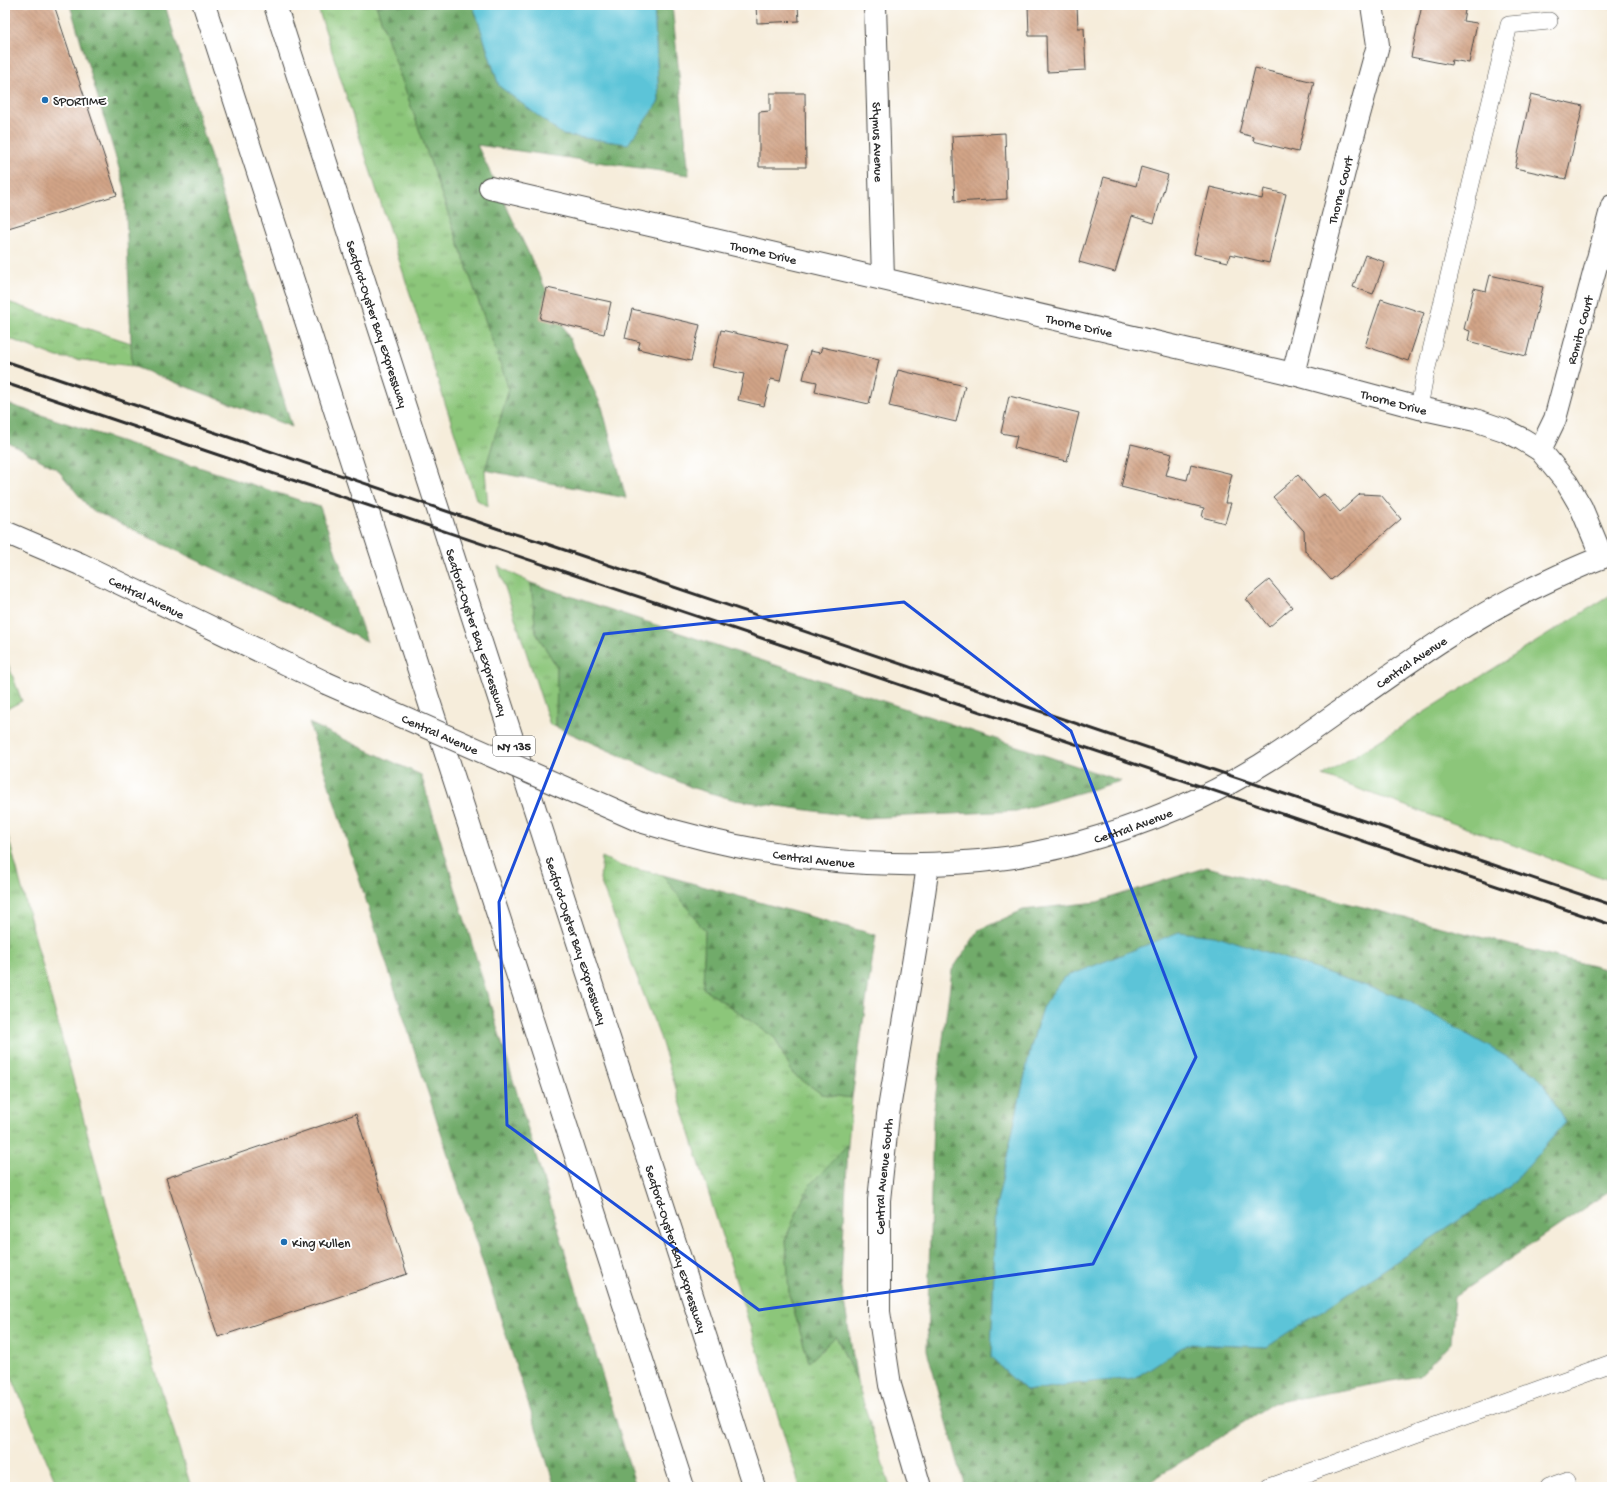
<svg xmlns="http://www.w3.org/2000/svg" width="1617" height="1492" viewBox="0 0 1617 1492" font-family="'Gochi Hand',sans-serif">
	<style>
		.grass { fill: url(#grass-tufts); stroke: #5c7852 }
		.forest { fill: url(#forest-firs); stroke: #4e6b4a; fill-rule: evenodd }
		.park { fill: #8cc67a; stroke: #5c7852 }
		.water { fill: #5cc4d8; stroke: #447882 }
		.building { fill: url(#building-back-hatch) }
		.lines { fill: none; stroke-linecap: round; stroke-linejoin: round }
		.service-casing { stroke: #494845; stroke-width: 18 }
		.minor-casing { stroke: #494845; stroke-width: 24 }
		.secondary-casing { stroke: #494845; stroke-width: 24 }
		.motorway-casing { stroke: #494845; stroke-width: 24 }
		.service { stroke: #fff; stroke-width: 17 }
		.minor { stroke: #fff; stroke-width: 22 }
		.secondary { stroke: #fff; stroke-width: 22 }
		.motorway { stroke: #fff; stroke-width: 22 }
		.rail { stroke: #2b2b2b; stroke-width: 3 }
		.secondary-bridge-casing { stroke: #494845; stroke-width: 24; stroke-linecap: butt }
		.secondary-bridge { stroke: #fff; stroke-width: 22 }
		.marked { fill: none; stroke: #1d4ed8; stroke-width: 3; stroke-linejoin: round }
		.poi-dot { fill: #1f6fb2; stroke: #fff; stroke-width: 1.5 }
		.labels { text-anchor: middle; stroke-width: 4; stroke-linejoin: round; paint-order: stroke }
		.shield { fill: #fff; stroke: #6b6b6b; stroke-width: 1 }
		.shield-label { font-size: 12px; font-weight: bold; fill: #2b2b2b }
		.poi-label { font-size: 13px; fill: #2b2b2b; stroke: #fff; text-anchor: start }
		.street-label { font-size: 13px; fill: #2b2b2b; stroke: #fff }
	</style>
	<defs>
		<pattern id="grass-tufts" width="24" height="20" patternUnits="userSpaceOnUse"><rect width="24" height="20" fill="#8cc67a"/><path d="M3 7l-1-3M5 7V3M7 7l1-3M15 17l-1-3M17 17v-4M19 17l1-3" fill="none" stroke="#73a164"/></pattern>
		<pattern id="forest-firs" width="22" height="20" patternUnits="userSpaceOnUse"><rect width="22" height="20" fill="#71ab6a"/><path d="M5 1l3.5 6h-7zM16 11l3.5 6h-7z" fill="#5d8b57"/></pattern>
		<pattern id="building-back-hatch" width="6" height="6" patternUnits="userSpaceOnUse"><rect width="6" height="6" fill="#d2a487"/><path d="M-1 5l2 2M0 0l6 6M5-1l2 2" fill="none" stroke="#ab866f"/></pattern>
	</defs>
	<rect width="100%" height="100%" fill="#fff"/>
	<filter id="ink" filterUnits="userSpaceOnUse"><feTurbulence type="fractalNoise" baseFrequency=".025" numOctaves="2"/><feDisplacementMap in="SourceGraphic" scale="8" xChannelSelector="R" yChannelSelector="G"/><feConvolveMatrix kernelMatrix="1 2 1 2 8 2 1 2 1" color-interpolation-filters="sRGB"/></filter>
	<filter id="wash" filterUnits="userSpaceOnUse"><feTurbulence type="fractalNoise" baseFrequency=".012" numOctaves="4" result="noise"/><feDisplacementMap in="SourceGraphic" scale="16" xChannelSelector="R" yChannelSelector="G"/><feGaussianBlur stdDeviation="0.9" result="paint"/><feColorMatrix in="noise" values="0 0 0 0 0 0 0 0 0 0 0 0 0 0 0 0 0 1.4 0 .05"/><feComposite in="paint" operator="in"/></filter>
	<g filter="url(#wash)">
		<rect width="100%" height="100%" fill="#f6eddb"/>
		<path class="grass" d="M317 5H376L509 389 485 470 488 507 476 499Z
			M5 301 131 343 132 366 57 357 5 337Z
			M498 566 531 583 536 633 557 667 556 727 550 725Z
			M5 656 22 701 5 710Z
			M5 825 120 1255 191 1487H58L5 1361Z
			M602 857 621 866 663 875 705 931 703 988 775 1038 793 1074 822 1094 852 1098 848 1144 805 1193 786 1238 789 1294 809 1362 836 1336 857 1382 890 1487H800L660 1037 600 880Z"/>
		<path class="forest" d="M70 5H165L292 427 132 366 125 188Z
			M376 5H473L499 86 659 101 654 5H672L689 175 477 145 602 407 626 498 485 470 509 389Z
			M5 403 320 507 367 642 90 509 57 469 5 441Z
			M531 583 1121 781 1016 811 865 818 735 800 693 788 556 727 557 667 536 633Z
			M309 723 421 775 636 1487H555Z
			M1207 867 1612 971V1190L1455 1296 1451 1343 1419 1376 1273 1403 1142 1487H965L927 1350 933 1116 952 970 979 930 1023 910 1097 902ZM1042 1008 1267 1347 1187 1344 1080 1383 1026 1391 991 1358 996 1208 1031 1047Z
			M663 875 876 935 852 1098 822 1094 793 1074 775 1038 703 988 705 931Z
			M848 1144 841 1282 857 1381 836 1336 809 1362 789 1294 786 1238 808 1187Z"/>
		<path class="park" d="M1612 594V881L1323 776Z"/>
		<path class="water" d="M473 5H654L659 101 628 144 563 135 499 86Z
			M1179 932 1221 937 1405 999 1537 1074 1566 1122 1509 1187 1267 1347 1187 1344 1135 1378 1080 1383 1026 1391 991 1358 996 1208 1031 1047 1042 1008 1063 978Z"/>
		<g id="blocks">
			<path class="building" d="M5 5H54L117 195 5 229Z
				M756 5H798L799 21 757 23Z
				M1028 5H1077L1078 28H1084L1086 70 1047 72 1046 36H1029Z
				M1422 5H1466L1463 21 1477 23 1469 63 1452 60 1451 65 1411 57Z
				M1573 5H1587L1586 9Z
				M1602 5H1612V8L1602 6Z
				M1255 68 1314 82 1298 152 1253 141 1254 137 1239 133Z
				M770 93H805L806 167H759V112L770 111Z
				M1531 94 1583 106 1566 179 1515 168Z
				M1005 133 1007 199 955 202 952 136Z
				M1141 167 1168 175 1154 223 1132 216 1115 272 1079 262 1104 177 1136 186Z
				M1210 187 1262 199 1264 189 1286 194 1269 263 1230 254 1228 262 1194 254Z
				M1365 255 1385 262 1373 294 1353 287Z
				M1490 275 1543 287 1526 356 1468 341 1470 331 1464 329 1474 288 1486 291Z
				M547 288 611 302 604 334 540 319Z
				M1381 299 1424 313 1408 361 1365 346Z
				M632 309 700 325 691 361 638 349 640 342 625 338Z
				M721 330 788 345 780 381 771 379 764 406 738 400 744 374 712 367Z
				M822 347 879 360 869 404 815 392 817 382 803 379 810 351 820 353Z
				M898 370 965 386 956 422 889 406Z
				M1009 396 1079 413 1067 461 1014 448 1017 436 1001 433Z
				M1131 444 1172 454 1166 475 1187 480 1191 464 1232 474 1225 503H1231L1225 523 1202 517 1204 508 1121 487Z
				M1298 475 1318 498 1324 494 1340 512 1360 494 1381 495 1401 519 1331 580 1305 551 1304 531 1273 497Z
				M1269 580 1292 607 1269 627 1246 599Z
				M356 1114 407 1274 218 1337 166 1178Z"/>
		</g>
	</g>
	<g filter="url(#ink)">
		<use href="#blocks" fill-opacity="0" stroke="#494845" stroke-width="1"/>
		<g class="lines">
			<defs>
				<path id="service" d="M1419 408 1424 380 1509 25 1549 21
					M1269 1487 1612 1363
					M1548 1487 1568 1480 1570 1487"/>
				<g id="minor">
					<path id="s1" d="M875 5 883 278"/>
					<path id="s2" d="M490 188 1293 374 1419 408 1475 420 1504 430 1522 439 1540 450 1567 483 1581 507 1602 557"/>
					<path id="s3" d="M1293 374 1351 144 1378 45 1372 5"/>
					<path id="s4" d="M1540 450 1555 419 1612 206"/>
					<path id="s5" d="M920 1487 890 1385 879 1312V1200L888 1115 921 915 928 865"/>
				</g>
				<g id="secondary">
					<path id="s6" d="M5 532 80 564 326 683"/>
					<path id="s7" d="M640 821C759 858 883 874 1006 858 1029 855 1052 849 1074 844 1152 823 1228 790 1294 743 1377 686 1456 623 1548 581 1569 571 1590 561 1612 554"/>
				</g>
				<g id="motorway">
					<path d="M204 5 683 1487"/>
					<path id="s8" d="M275 5 754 1487"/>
				</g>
			</defs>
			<use href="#service" class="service-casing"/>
			<use href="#minor" class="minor-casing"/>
			<use href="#secondary" class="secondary-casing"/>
			<use href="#motorway" class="motorway-casing"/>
			<use href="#service" class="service"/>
			<use href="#minor" class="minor"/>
			<use href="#secondary" class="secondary"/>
			<use href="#motorway" class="motorway"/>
			<path class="rail" d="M5 361 499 529 541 542 1612 905
				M5 383 1612 925"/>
			<defs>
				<g id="secondary-bridge">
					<path id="s9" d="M326 683 640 821"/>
				</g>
			</defs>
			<use href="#secondary-bridge" class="secondary-bridge-casing"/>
			<use href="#secondary-bridge" class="secondary-bridge"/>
		</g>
	</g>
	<path class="marked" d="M904 602 1071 731 1196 1057 1093 1264 759 1310 507 1125 499 902 604 634Z"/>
	<g class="poi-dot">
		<circle cx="45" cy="100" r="4"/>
		<circle cx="284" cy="1242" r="4"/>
	</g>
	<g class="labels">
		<rect class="shield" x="493" y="736" width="42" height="20" rx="3"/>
		<g class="shield-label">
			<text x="514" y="750">NY 135</text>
		</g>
		<g class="poi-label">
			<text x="53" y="105">SPORTIME</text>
			<text x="292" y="1247">King Kullen</text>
		</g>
		<g class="street-label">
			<text dy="5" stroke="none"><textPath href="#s1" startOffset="137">Stymus Avenue</textPath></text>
			<text dy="5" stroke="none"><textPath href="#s3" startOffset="190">Thorne Court</textPath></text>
			<text dy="5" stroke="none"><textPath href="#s2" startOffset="281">Thorne Drive</textPath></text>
			<text dy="5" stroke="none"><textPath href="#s8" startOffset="335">Seaford-Oyster Bay Expressway</textPath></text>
			<text dy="5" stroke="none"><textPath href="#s2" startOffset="605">Thorne Drive</textPath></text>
			<text dy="5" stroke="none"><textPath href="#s4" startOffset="127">Romito Court</textPath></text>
			<text dy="5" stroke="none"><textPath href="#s2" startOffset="929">Thorne Drive</textPath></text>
			<text dy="5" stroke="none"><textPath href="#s6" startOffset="156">Central Avenue</textPath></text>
			<text dy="5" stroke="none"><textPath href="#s8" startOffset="659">Seaford-Oyster Bay Expressway</textPath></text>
			<text dy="5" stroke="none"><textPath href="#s7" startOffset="826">Central Avenue</textPath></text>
			<text dy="5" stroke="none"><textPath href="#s9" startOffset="125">Central Avenue</textPath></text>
			<text dy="5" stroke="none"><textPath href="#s7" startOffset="502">Central Avenue</textPath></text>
			<text dy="5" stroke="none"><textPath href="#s7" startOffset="178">Central Avenue</textPath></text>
			<text dy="5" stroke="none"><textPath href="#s8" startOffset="983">Seaford-Oyster Bay Expressway</textPath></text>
			<text dy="5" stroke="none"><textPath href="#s5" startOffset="316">Central Avenue South</textPath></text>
			<text dy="5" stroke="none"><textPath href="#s8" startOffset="1307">Seaford-Oyster Bay Expressway</textPath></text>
		</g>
	</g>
	<rect width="1617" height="1492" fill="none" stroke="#fff" stroke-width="20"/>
</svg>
